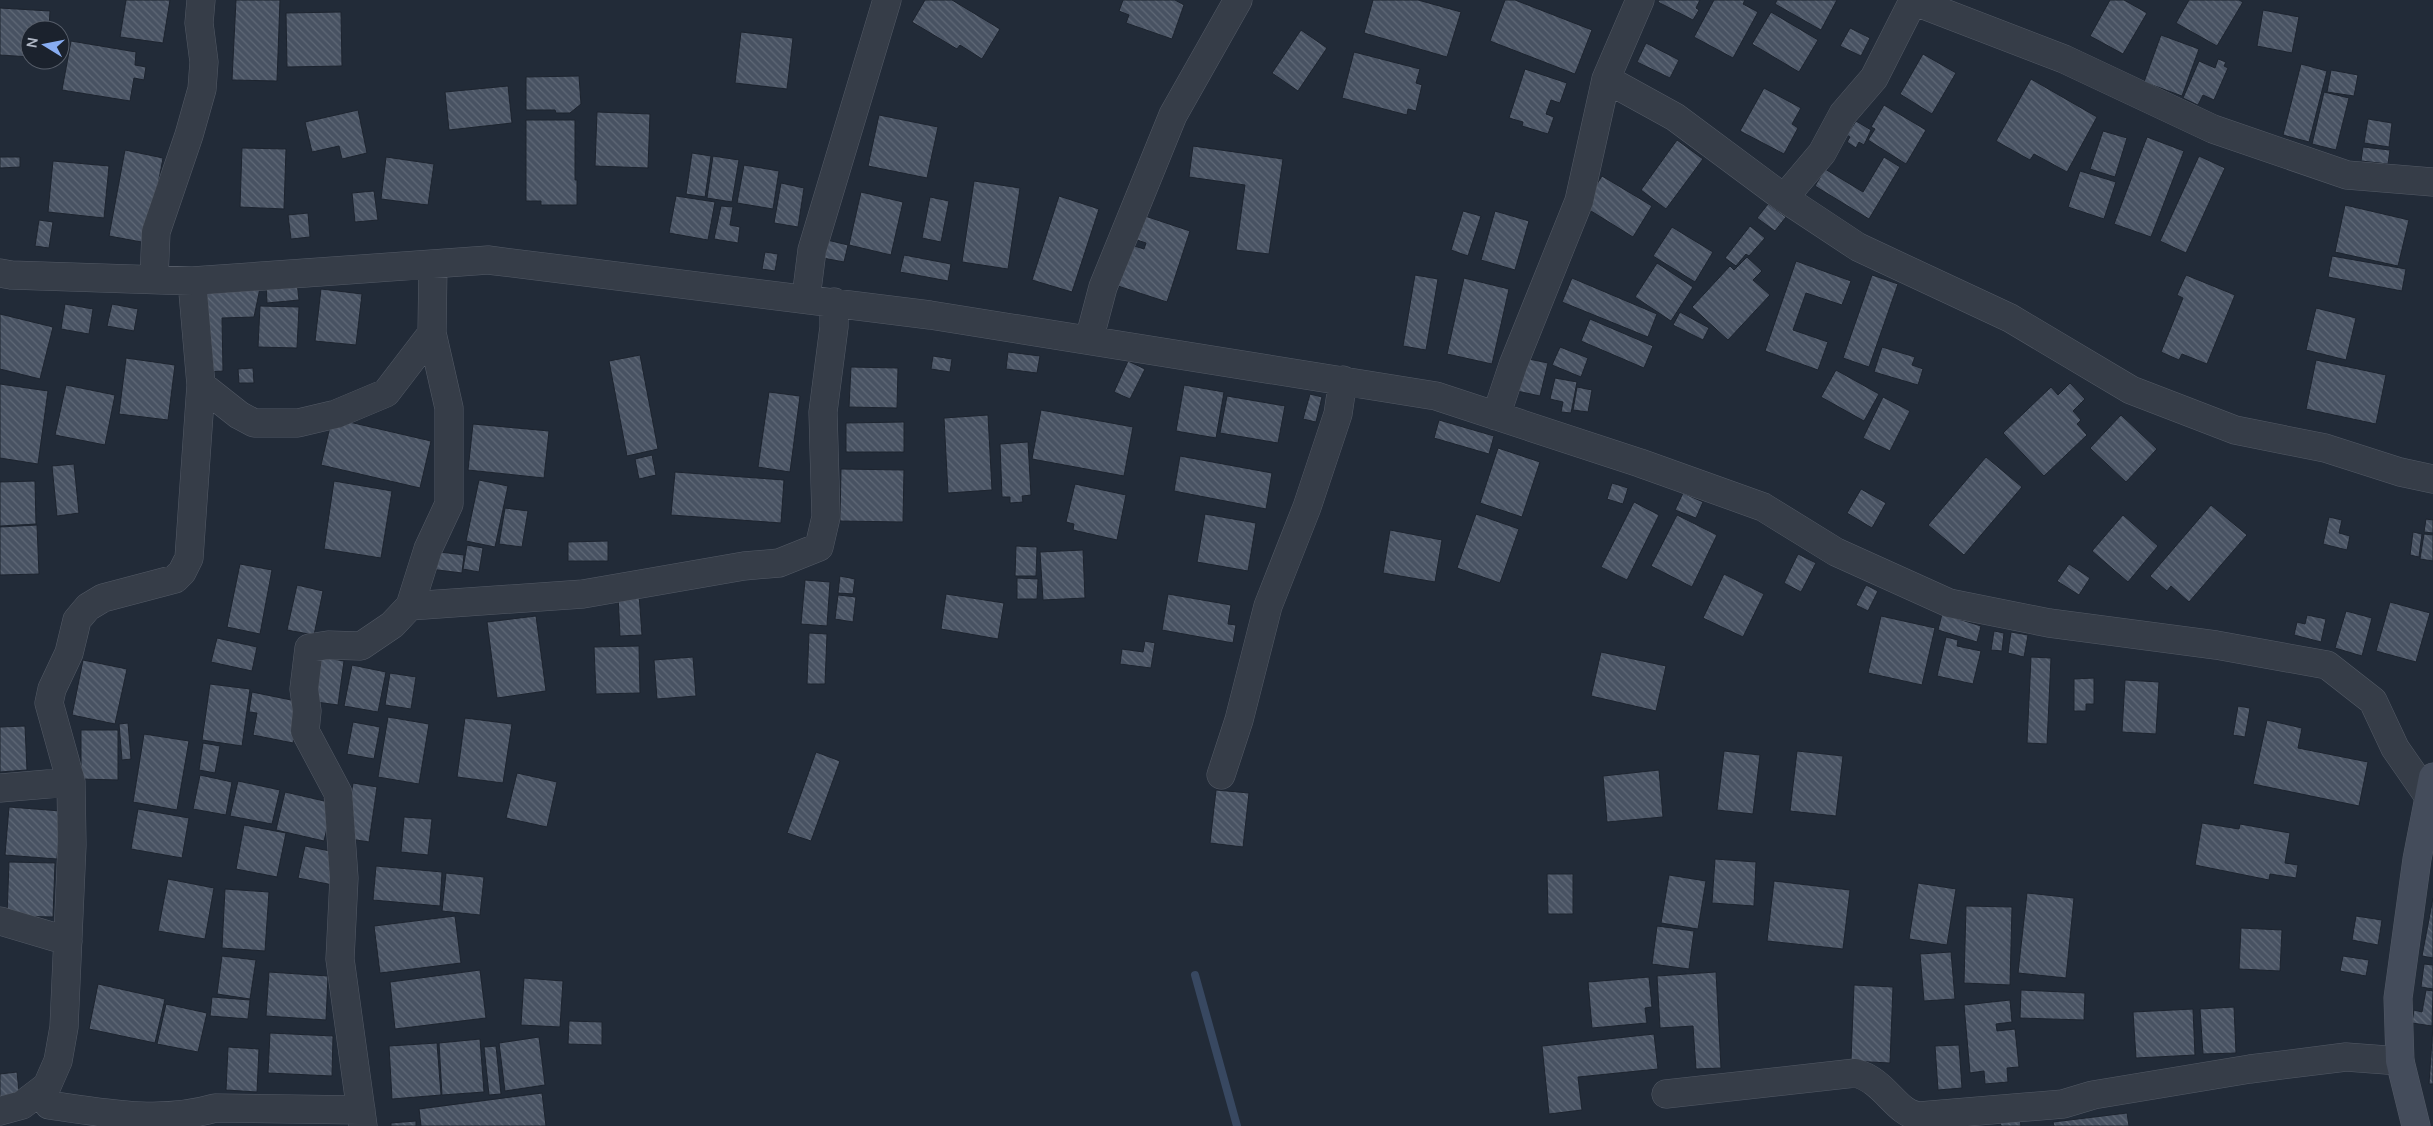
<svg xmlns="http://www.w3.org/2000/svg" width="2433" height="1126" viewBox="0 0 2433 1126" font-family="Manrope,sans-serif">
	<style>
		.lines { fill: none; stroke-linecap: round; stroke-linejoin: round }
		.stream { stroke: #384861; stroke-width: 8 }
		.building { fill: url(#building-back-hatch); stroke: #1d242f }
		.street-casing { stroke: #535a66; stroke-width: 29 }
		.secondary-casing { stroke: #535a66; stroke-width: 29 }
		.street { stroke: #363d48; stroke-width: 28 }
		.secondary { stroke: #444c5b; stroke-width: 28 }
	</style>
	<defs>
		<pattern id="building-back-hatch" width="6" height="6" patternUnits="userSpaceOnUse" patternTransform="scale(1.25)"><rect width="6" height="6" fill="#485262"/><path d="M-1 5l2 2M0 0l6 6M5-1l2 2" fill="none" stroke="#606977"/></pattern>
	</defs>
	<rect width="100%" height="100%" fill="#222b38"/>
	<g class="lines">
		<path class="stream" d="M1195 975 1237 1126"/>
	</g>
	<path class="building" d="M126 0H170L163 43 120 37Z
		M236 0H280L277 81 232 80Z
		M925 0H952L1000 29 982 59 960 45 957 49 912 22Z
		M1123 0H1175L1184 5 1172 39 1126 23 1129 15 1119 11Z
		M1373 0H1418L1461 12 1447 57 1364 33Z
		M1505 0H1515L1592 30 1575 74 1490 41Z
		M1659 0H1700L1696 8 1699 10 1693 20 1658 2Z
		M1714 0H1745L1743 4 1758 12 1733 58 1694 37Z
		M1777 0H1837L1821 30 1775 4Z
		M2110 0H2124L2147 13 2123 54 2090 36Z
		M2189 0H2239L2243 2 2217 46 2176 23Z
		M0 8 50 11 49 30H30V57L0 55Z
		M2263 10 2299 17 2292 53 2257 46Z
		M341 12 342 66 287 67 286 13Z
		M1771 12 1818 40 1799 72 1752 44Z
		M1850 28 1870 38 1861 56 1840 46Z
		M1301 30 1327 48 1298 91 1272 73Z
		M741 32 793 38 787 89 735 83Z
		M2161 35 2199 49 2182 96 2144 82Z
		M71 41 136 52 135 65 146 67 144 80 134 78 130 101 62 90Z
		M1646 43 1679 60 1670 78 1637 62Z
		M1354 52 1420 69 1416 83 1422 85 1416 111 1408 109 1407 115 1342 98Z
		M1923 54 1956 73 1932 114 1900 94Z
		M2218 59 2226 62 2224 66 2228 68 2214 100 2203 95 2198 105 2183 98 2199 61 2215 68Z
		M2301 64 2327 71 2309 142 2283 135Z
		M1525 69 1567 83 1560 103 1551 100 1546 114 1554 117 1548 134 1522 126 1523 122 1509 118Z
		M2331 70 2358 75 2354 96 2327 92Z
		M579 76 581 104 570 113H556L555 110H526V77Z
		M2031 79 2097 117 2067 172 2034 154 2030 160 1996 141Z
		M508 86 512 123 449 130 445 92Z
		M1764 88 1801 108 1792 124 1798 128 1784 154 1740 131Z
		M2324 92 2349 98 2336 150 2312 144Z
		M1884 105 1926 130 1906 164 1868 140 1875 129 1871 127Z
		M358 110 367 153 342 159 339 146 312 152 305 122Z
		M597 112 650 114 648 168 595 166Z
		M879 115 938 127 927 178 868 166Z
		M2368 119 2392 123 2389 147 2364 143Z
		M526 120H575V180H577V205H541V201H526Z
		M1856 121 1871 130 1864 145 1859 142 1856 148 1847 142 1850 137 1847 135Z
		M2103 131 2127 138 2115 177 2090 169Z
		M2147 137 2184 151 2151 237 2114 224Z
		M1677 140 1703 159 1666 209 1641 190Z
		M1193 146 1283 159 1269 254 1236 250 1245 185 1189 177Z
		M2363 147 2390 150 2388 164 2361 161Z
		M242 148 286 149 284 209 240 207Z
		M125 150 163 158 147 243 109 236Z
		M692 153 711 156 705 197 686 194Z
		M713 156 739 160 732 202 707 198Z
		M2199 156 2225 168 2186 253 2160 241Z
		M0 157H20V167L0 168Z
		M386 157 434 164 428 205 381 199Z
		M1884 157 1900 167 1869 219 1815 186 1825 169 1863 192Z
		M53 161 109 166 104 218 48 212Z
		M744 165 779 171 773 209 737 203Z
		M2080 171 2116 182 2104 219 2068 207Z
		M1602 176 1652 206 1633 237 1583 206Z
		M974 181 1020 188 1008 269 962 262Z
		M781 183 804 188 798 227 774 223Z
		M374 191 378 220 355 222 352 193Z
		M861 192 903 202 891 255 849 245Z
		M676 196 715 202 708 240 669 233Z
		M1059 196 1099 209 1072 292 1032 280Z
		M930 197 949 201 941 242 922 238Z
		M1768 204 1786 217 1775 231 1757 218Z
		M2345 205 2409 220 2398 266 2335 252Z
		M721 206 733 207 730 225 740 227 738 243 714 239Z
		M1463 211 1481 216 1468 256 1451 250Z
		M1495 211 1529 221 1515 270 1481 260Z
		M308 213 310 237 291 239 288 215Z
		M1142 215 1190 231 1167 302 1118 286 1131 245 1144 249 1146 243 1134 239Z
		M39 220 53 222 49 248 35 246Z
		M1750 226 1765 238 1749 256 1746 254 1736 266 1725 258Z
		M1672 227 1713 252 1695 282 1653 256Z
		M827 240 848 245 844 262 823 258Z
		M765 252 778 254 775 271 762 269Z
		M904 255 951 264 948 281 900 272Z
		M2332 256 2406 269 2402 291 2328 277Z
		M1747 257 1762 271 1753 280 1770 295 1728 340 1692 307 1730 266 1734 270Z
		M1796 261 1851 281 1842 305 1806 293 1793 330 1828 342 1818 370 1765 351Z
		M1657 263 1693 287 1671 321 1635 297Z
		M1415 275 1438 279 1426 350 1403 346Z
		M1872 275 1898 284 1869 367 1843 358Z
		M2186 275 2235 295 2207 364 2182 354 2179 360 2161 352 2183 298 2177 295Z
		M1464 278 1509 289 1492 364 1447 354Z
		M1572 278 1657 314 1648 337 1562 302Z
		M297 282 299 300 267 303 266 284Z
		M206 287 260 288 254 317 222 318 223 371 207 372Z
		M321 289 362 294 356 345 315 341Z
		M65 304 93 309 89 334 61 329Z
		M112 304 138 309 134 331 107 326Z
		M260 306 299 307 297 348 258 347Z
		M2316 308 2356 318 2346 360 2306 350Z
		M1680 312 1709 328 1703 340 1673 325Z
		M0 314 53 327 40 379 0 369Z
		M1590 319 1653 346 1644 368 1581 341Z
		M1560 347 1588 358 1581 377 1552 365Z
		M1882 347 1915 357 1912 365 1923 369 1918 385 1874 372Z
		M1008 352 1040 356 1037 373 1006 369Z
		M640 355 658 449 627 456 609 361Z
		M933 356 952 359 950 372 931 369Z
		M126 358 175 365 168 420 119 414Z
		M1524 358 1548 363 1540 396 1517 391Z
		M2316 360 2386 375 2376 424 2306 409Z
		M1128 361 1145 369 1130 399 1114 392Z
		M851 367 898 368 897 408 849 407Z
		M253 368 254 383H239L238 369Z
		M1836 370 1879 394 1864 421 1821 397Z
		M1555 378 1577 382 1571 413 1561 412 1563 402 1550 399Z
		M2070 383 2085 399 2073 411 2081 420 2077 424 2087 435 2044 476 2003 433 2051 387 2058 395Z
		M0 384 48 391 38 464 0 458Z
		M66 385 115 395 105 445 55 435Z
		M1184 385 1224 392 1216 438 1176 431Z
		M1577 387 1592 390 1588 412 1573 410Z
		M769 392 800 396 790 472 758 467Z
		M1310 394 1322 397 1316 422 1303 419Z
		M1227 396 1285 406 1278 443 1220 433Z
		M1883 397 1910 411 1890 451 1863 438Z
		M1041 410 1133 427 1124 476 1032 459Z
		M988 415 992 490 948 493 944 418Z
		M2121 415 2157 449 2126 482 2090 448Z
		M332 418 431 441 420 488 321 465Z
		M1439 420 1494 436 1489 454 1434 438Z
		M904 422V452H846V423Z
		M473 424 549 431 544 478 468 470Z
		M1028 442 1031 495 1022 496 1023 502 1010 503V497H1002L1000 444Z
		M1498 448 1540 462 1522 517 1480 503Z
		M652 455 656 475 639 479 635 459Z
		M1180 456 1272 473 1266 509 1174 491Z
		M1986 457 2022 487 1964 555 1928 525Z
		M74 464 79 513 57 516 52 466Z
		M841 469 904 470 903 522 840 521Z
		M675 472 784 480 781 523 671 515Z
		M479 480 508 486 495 547 466 541Z
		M35 481 36 524 0 526V482Z
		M334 481 392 491 381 558 324 549Z
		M1612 483 1628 488 1623 504 1607 499Z
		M1075 484 1126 495 1117 540 1073 530 1074 524 1066 522Z
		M1861 489 1886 503 1872 528 1847 513Z
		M1683 493 1703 502 1696 518 1675 510Z
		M1634 502 1659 515 1627 580 1601 567Z
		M2211 505 2247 535 2189 602 2171 586 2167 591 2150 576Z
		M505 508 528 511 522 547 499 544Z
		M1205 514 1256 523 1248 571 1197 562Z
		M1476 514 1519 529 1500 583 1457 568Z
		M1677 515 1717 535 1692 587 1651 566Z
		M2123 515 2158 546 2128 582 2092 551Z
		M2329 517 2342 520 2339 533 2350 536 2347 550 2323 544Z
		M2426 519 2433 520V533L2424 532Z
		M37 525 39 574 0 575V527Z
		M1390 530 1442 540 1435 582 1383 573Z
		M2413 532 2422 534 2419 557 2410 555Z
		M2424 534 2433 535V561L2420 559Z
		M608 541V561H568V542Z
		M467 545 483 548 479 572 463 569Z
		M1016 546 1037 547 1036 576H1015Z
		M1083 550 1085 598 1043 600 1040 552Z
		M432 551 464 555 462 573 430 569Z
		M1798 554 1816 563 1801 592 1784 583Z
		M240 564 272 570 260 634 227 627Z
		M2069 564 2090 578 2079 595 2057 581Z
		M1724 574 1764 594 1743 637 1703 618Z
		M840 576 855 579 853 594 838 593Z
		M1017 578 1038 579 1037 599H1017Z
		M805 580 830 582 827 626 801 624Z
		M297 585 323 591 314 635 287 630Z
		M1866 585 1878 591 1868 611 1856 605Z
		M639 594 642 635 620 636 618 595Z
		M946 594 1004 603 998 639 941 629Z
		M1168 594 1231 605 1228 624 1236 625 1233 643 1162 630Z
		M838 595 856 597 853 622 835 619Z
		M2390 602 2430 613 2416 662 2376 651Z
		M2346 611 2372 618 2362 656 2335 648Z
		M1942 614 1981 626 1977 642 1938 630Z
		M2307 615 2326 619 2321 642 2294 635 2297 622 2305 624Z
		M536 616 546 691 497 698 487 622Z
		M1881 616 1935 628 1922 685 1868 673Z
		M1994 631 2004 633 2002 651 1991 650Z
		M2011 632 2028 635 2024 657 2008 653Z
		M809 633 827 634 825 684H807Z
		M1946 637 1958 640 1957 646 1981 651 1973 684 1937 676Z
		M217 638 257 647 252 671 211 662Z
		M1145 641 1155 643 1151 668 1120 664 1122 649 1143 652Z
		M639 646 640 693 596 694 594 647Z
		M1601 652 1666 666 1656 711 1591 696Z
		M315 656 344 661 338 705 309 701Z
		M693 657 696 696 657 699 654 660Z
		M2031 657 2051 658 2047 744 2027 743Z
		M83 660 127 669 115 724 72 715Z
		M352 665 386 672 378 712 344 706Z
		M390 673 416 677 411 709 385 705Z
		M2094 678V704H2086V711H2074V679Z
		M2125 680 2159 682 2156 734 2122 732Z
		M210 684 250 689 242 746 202 740Z
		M252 692 301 702 293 743 253 735 257 713 249 712Z
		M2238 706 2250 708 2245 737 2233 735Z
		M388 717 429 724 419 784 378 777Z
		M465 718 512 724 503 783 457 777Z
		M2267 720 2302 728 2298 748 2368 762 2359 806 2253 784Z
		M353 722 380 727 374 759 347 754Z
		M128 723 131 759 122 760 119 724Z
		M25 726 27 770 0 772V727Z
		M81 730H118V780L81 779Z
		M144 734 189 741 177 810 133 802Z
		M203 743 220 746 215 773 199 770Z
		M1724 751 1760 755 1753 814 1717 810Z
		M1797 751 1843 756 1836 816 1790 811Z
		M816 752 840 761 811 841 787 833Z
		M1659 770 1663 817 1607 822 1603 776Z
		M517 773 557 782 547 827 506 818Z
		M200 775 232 782 226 815 193 809Z
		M238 781 280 790 272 824 230 816Z
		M353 783 377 787 369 842 344 838Z
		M1216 790 1249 793 1243 847 1210 843Z
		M285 792 333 803 324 841 276 830Z
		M9 807 61 811 57 859 5 855Z
		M138 809 189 818 182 858 131 849Z
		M404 817 432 819 428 855 401 852Z
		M2202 823 2239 829 2240 824 2290 833 2285 863 2298 865 2296 878 2270 874 2269 880 2195 865Z
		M244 825 286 833 277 877 236 869Z
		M305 846 340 853 333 885 298 878Z
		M1715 859 1756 862 1754 906 1712 903Z
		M9 862 55 863 53 917 7 916Z
		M376 866 442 872 440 906 373 900Z
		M446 873 484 877 480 915 442 911Z
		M1547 874H1573V914H1548Z
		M1669 875 1706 881 1698 929 1661 923Z
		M168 879 214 888 205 939 158 931Z
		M1774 881 1850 890 1843 949 1767 941Z
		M1918 883 1956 889 1947 945 1909 939Z
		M225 889 269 892 265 951 222 948Z
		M2027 893 2074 898 2066 978 2018 973Z
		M2433 898V958L2422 956Z
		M1966 906 2012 907 2010 985 1964 983Z
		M455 916 461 963 380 973 374 926Z
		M2356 916 2382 920 2378 945 2352 940Z
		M1657 926 1694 931 1689 969 1652 964Z
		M2241 928 2282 930 2280 971 2239 969Z
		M1951 952 1955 999 1924 1001 1920 954Z
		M222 956 256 960 250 999 217 994Z
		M2343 956 2369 960 2366 976 2340 971Z
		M2424 964 2433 965V989L2421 987Z
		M480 970 486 1018 395 1029 390 982Z
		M269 972 328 976 326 1020 266 1016Z
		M1716 972 1721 1068 1696 1069 1693 1026 1660 1028 1657 976Z
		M1649 977 1652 1007 1645 1008 1647 1023 1592 1028 1588 982Z
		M524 978 563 981 560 1027 521 1025Z
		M98 984 165 999 155 1043 89 1029Z
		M1854 985 1893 987 1890 1063 1851 1061Z
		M2021 990 2085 993 2084 1020 2020 1018Z
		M2426 990 2433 991 2432 1026 2412 1023 2414 1010 2422 1012Z
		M212 997 250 1000 248 1019 210 1016Z
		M2010 1000 2012 1022 1996 1024 1997 1031 2015 1029 2019 1067 2007 1068 2008 1082 1985 1084 1984 1071 1970 1073 1964 1005Z
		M166 1004 207 1013 198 1052 157 1044Z
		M2234 1007 2236 1053 2203 1054 2200 1009Z
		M2193 1009 2195 1055 2136 1058 2133 1012Z
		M569 1021 602 1022V1045L568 1044Z
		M2433 1025V1084H2429Z
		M270 1033 333 1036 332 1076 268 1073Z
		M1654 1034 1658 1069 1578 1077 1582 1110 1549 1114 1542 1046Z
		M539 1037 545 1085 505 1091 499 1043Z
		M480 1039 484 1092 442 1095 439 1043Z
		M437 1043 441 1095 392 1099 389 1046Z
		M1959 1045 1962 1088 1938 1090 1935 1046Z
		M496 1046 501 1094 489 1095 484 1047Z
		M228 1047 259 1049 257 1092 226 1090Z
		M17 1072 20 1101 0 1103V1074Z
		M542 1093 546 1126H421L419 1109Z
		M2127 1113 2129 1126H2054L2053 1122Z
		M2020 1119 2021 1126H2001L2000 1122Z
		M416 1121V1126H391V1123Z"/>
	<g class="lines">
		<defs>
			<path id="street" d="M1606 79 1675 117 1784 198 1858 247 2010 318 2131 390 2235 430 2325 448 2400 472 2433 479
				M1784 198 1822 153 1843 114 1874 78 1913 1 2064 59 2213 129 2347 175 2433 182
				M0 273 11 275 192 281 488 260 930 315 1436 396 1640 463 1763 507 1836 552 1949 603 2049 623 2216 645 2327 665 2373 701 2395 748 2429 797
				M154 279 156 232 189 135 202 89 204 62 199 23 201 0
				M806 298 812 250 887 0
				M1089 340 1103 287 1173 115 1238 0
				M201 385 239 415 254 423H298L336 414 386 393 432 333
				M1496 416 1513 365 1579 201 1606 79 1640 0
				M410 606 583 594 744 566 779 563 819 547 826 517 823 412 834 327V302
				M1221 775 1239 720 1268 606 1307 507 1338 414 1343 380
				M0 788 71 782
				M0 921 68 941
				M1666 1094 1855 1073C1885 1080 1896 1114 1919 1116L2063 1104 2093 1095 2250 1069 2346 1057 2400 1061
				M49 1105C104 1113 161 1124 215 1108L361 1110
				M0 1111 22 1105 47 1086 58 1061 64 1027 72 845 71 782 49 703 52 689 69 653 77 620 88 607 103 598 175 579 182 572 189 558 201 385 192 281
				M363 1126 340 959 344 878 338 793 305 731 307 711 304 689 309 648 328 645 361 646 392 625 410 606 428 549 449 504V408L432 333 433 264"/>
			<path id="secondary" d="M2416 1126 2400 1061 2398 998 2417 859 2433 777"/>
		</defs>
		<use href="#street" class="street-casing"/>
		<use href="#secondary" class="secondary-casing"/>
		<use href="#street" class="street"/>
		<use href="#secondary" class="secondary"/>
	</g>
	<g transform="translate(45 45) rotate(280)"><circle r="24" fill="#1b222d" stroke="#575e6a"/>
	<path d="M0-4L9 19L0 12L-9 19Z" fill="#88adf2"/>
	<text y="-8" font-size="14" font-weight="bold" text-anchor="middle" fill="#b0b7c5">N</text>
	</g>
</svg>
